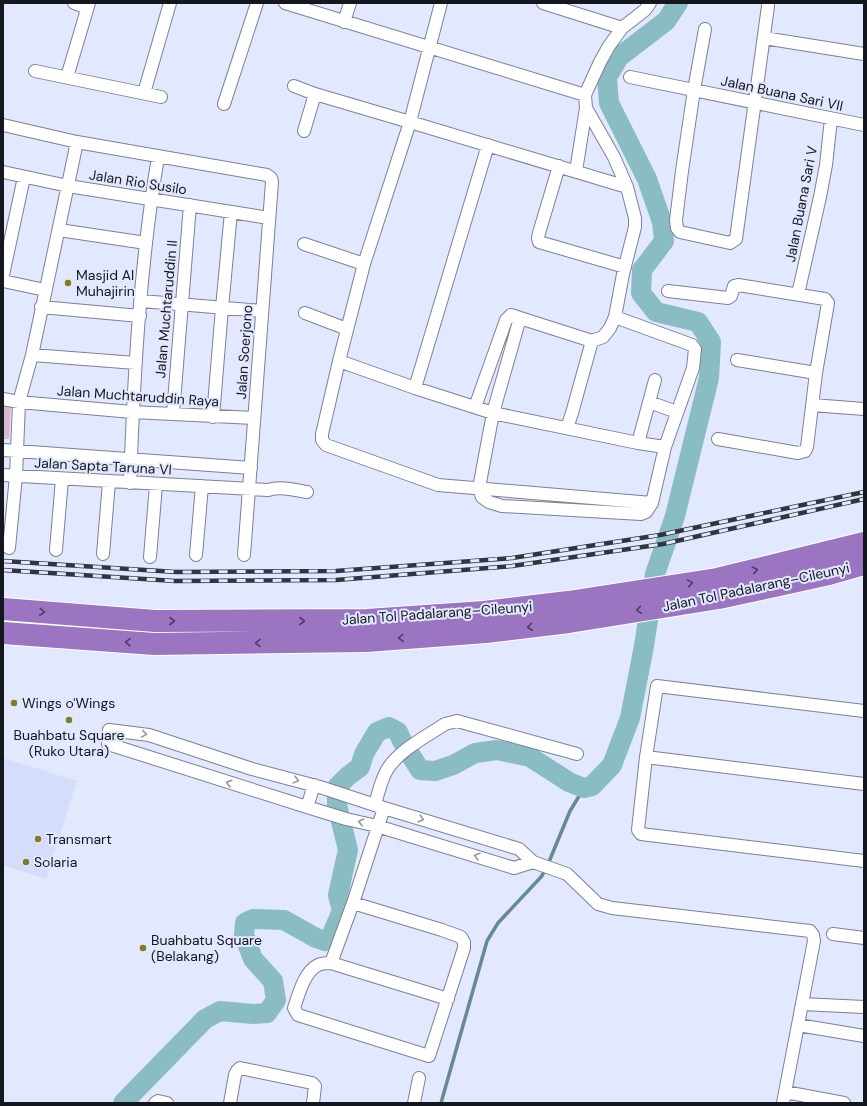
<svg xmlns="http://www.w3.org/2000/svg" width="867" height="1106" viewBox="0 0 867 1106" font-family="'DM Sans',sans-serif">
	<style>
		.built { fill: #d4ddf9 }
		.green { fill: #d7b8cc }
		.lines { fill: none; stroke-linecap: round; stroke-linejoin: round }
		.stream { stroke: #668a92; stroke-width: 3.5 }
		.river { stroke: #89bcc3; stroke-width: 20 }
		.street-casing { stroke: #7c8194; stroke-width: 14 }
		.highway-casing { stroke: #fff; stroke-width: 24 }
		.street { stroke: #fff; stroke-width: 12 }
		.highway { stroke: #9b75c2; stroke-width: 22 }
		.rail-casing { stroke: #32353e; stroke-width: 4.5 }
		.rail { stroke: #e2e8fd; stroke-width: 3; stroke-dasharray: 9; stroke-linecap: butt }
		.oneway { stroke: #4b3d60 }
		.oneway2 { stroke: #96979a }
		.poi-dot { fill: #817c22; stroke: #e2e8fd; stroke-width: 1.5 }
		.labels { text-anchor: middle; stroke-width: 4; stroke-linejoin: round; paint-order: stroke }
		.street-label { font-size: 14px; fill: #15171e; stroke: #e2e8fd }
		.poi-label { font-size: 14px; fill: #15171e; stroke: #e2e8fd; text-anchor: start }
	</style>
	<rect width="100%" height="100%" fill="#e2e8fd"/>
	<path class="built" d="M3 758 77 781 46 879 3 865Z"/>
	<path class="green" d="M3 403 11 404 9 439H3Z"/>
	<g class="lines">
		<path class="stream" d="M441 1103 487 941 498 923 541 877 546 869 570 811 584 788"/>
		<path class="river" d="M123 1103 205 1019 220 1011 253 1014 267 1013 276 1000 273 981 253 959 244 935 245 923 253 919 284 920 316 938 325 941 331 936 342 911 338 895 348 850 337 805V787L348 776 360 767 364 754 377 732 389 727 398 732 402 741 420 770 435 771 453 765 475 753 497 750 530 757 569 782 584 788 592 786 612 765 630 718 644 646 655 574 675 516 709 378 711 342 698 322 656 312 641 293 642 270 664 241 662 222 647 179 609 103 607 77 619 57 666 21 678 3"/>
		<defs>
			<path id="street" d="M74 3 87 8
				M285 3 585 95
				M441 3 410 122 627 187
				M543 3 622 28
				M344 22 350 3
				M705 29 694 90 682 171 676 220 677 228 680 232 730 243 736 239 768 6
				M764 38 864 54
				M35 71 161 97
				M67 77 89 3
				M630 77 864 125
				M294 86 315 94 410 122 364 264 339 361 415 388 493 413 638 443 665 447
				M144 93 170 3
				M224 104 257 3
				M3 125 77 142 267 175 271 178 272 182 244 555
				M304 131 315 94
				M559 166 539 233 538 238 539 242 625 267
				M576 171 586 108
				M3 172 68 186 269 218
				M59 230 146 243
				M304 244 364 264
				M3 275 24 177
				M3 281 45 290
				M668 291 728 298 731 296 734 286 738 285 825 299 828 303 816 373 807 447 805 451 798 453 718 439
				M798 294 820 197 826 165 831 119
				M141 301 262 311
				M41 307 140 316
				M305 313 347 329
				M615 317 692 345 695 349 693 368 665 447 652 503 646 512 641 514 502 506 489 502 482 497 479 488 493 413 520 318 592 341 603 337 610 328 615 317 623 274 635 227V218L627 187 614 157 586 108 585 95 600 62 609 46 622 28 645 10 650 3
				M32 355 136 363
				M737 360 816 373
				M339 361 322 434V440L326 445 438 485 652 503
				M415 388 488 145
				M3 399 19 402 132 412 254 418
				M649 402 677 412
				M812 405 864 409
				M475 407 506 320 511 315 520 318
				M173 414 190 205
				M213 417 222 308 231 212
				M567 428 572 413 592 341
				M638 443 655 380
				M3 450 251 468
				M3 475 268 490C281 486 295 490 307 492
				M130 483C134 374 140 264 158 157
				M9 548 16 476 19 402 32 355 77 142
				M56 550 62 479
				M103 554 109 482
				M196 555 202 486
				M150 557 156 485
				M864 711 657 686 646 757 638 830 641 834 864 861
				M109 730 149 735 252 769 320 787 384 808 519 849 533 862 567 874 598 904 612 908 810 931 813 935 814 941 783 1103
				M108 744 307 807 346 819 377 826 514 868 533 862
				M646 757 864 784
				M375 805C378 793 381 780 387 770 398 751 427 736 445 724L457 721 577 754
				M307 807 314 785
				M353 903 384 808
				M833 934 864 938
				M331 963 353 903 442 930 461 937 464 942V948L429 1056 298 1015 294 1008C299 994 304 972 318 965 322 963 327 963 331 963L448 999
				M802 1004 864 1007
				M798 1025 864 1036
				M785 1092 844 1103
				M155 1103 158 1101 167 1103
				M230 1103 235 1075 237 1071 240 1068 312 1083 315 1086 313 1103
				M414 1103 419 1078"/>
			<path id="highway" d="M3 609 155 621 367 620 484 612 568 602 717 579 864 543
				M3 633 154 644 367 641 486 632 569 622 719 598 829 574 864 564"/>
		</defs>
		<use href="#street" class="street-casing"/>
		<use href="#highway" class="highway-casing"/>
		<use href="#street" class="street"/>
		<use href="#highway" class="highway"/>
		<defs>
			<path id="rail" d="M3 561 176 572 336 571 512 558 660 535 864 492
				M3 570 175 581 336 580 512 566 663 544 864 499"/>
		</defs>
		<use href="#rail" class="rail-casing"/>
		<use href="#rail" class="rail"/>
	</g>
	<defs><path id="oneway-chevron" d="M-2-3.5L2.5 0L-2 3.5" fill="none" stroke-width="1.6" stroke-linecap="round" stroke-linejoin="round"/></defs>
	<g class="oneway">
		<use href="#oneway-chevron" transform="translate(755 570) rotate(-13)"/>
		<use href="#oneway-chevron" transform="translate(690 583) rotate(-9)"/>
		<use href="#oneway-chevron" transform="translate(639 610) rotate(171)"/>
		<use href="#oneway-chevron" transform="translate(42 612) rotate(4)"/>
		<use href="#oneway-chevron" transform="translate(172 621)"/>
		<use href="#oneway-chevron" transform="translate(302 621)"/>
		<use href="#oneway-chevron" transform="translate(530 627) rotate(173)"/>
		<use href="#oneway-chevron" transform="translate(401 638) rotate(176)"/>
		<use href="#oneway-chevron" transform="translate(128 642) rotate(-176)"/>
		<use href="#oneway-chevron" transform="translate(258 643) rotate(179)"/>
	</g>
	<g class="oneway2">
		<use href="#oneway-chevron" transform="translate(144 734) rotate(9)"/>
		<use href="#oneway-chevron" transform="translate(296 780) rotate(15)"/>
		<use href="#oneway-chevron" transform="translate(229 783) rotate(-163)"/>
		<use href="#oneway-chevron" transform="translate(421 819) rotate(17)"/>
		<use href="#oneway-chevron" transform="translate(361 822) rotate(-168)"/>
		<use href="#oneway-chevron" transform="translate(477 856) rotate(-163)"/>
	</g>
	<g class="poi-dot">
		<circle cx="68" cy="283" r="4"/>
		<circle cx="14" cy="703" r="4"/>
		<circle cx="69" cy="720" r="4"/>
		<circle cx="38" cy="839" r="4"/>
		<circle cx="26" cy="862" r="4"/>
		<circle cx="143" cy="948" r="4"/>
	</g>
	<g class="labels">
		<g class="street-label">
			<text transform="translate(782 93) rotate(12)" y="5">Jalan Buana Sari VII</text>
			<text transform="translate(138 182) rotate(9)" y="5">Jalan Rio Susilo</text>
			<text transform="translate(801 204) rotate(-79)" y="5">Jalan Buana Sari V</text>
			<text transform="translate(166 309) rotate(-85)" y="5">Jalan Muchtaruddin II</text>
			<text transform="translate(244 352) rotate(-86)" y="5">Jalan Soerjono</text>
			<text transform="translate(138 396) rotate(4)" y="5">Jalan Muchtaruddin Raya</text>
			<text transform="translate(103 466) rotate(3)" y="5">Jalan Sapta Taruna VI</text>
			<text transform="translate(756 587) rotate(-12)" y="5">Jalan Tol Padalarang–Cileunyi</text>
			<text transform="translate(437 613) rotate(-4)" y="5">Jalan Tol Padalarang–Cileunyi</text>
		</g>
		<g class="poi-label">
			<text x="76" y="280">Masjid Al<tspan x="76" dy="16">Muhajirin</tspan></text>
			<text x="22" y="708">Wings o'Wings</text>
			<text x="69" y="740" text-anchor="middle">Buahbatu Square<tspan x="69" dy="16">(Ruko Utara)</tspan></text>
			<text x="46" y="844">Transmart</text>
			<text x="34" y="867">Solaria</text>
			<text x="151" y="945">Buahbatu Square<tspan x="151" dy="16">(Belakang)</tspan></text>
		</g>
	</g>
	<rect width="867" height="1106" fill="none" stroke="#15171e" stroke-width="8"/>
</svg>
